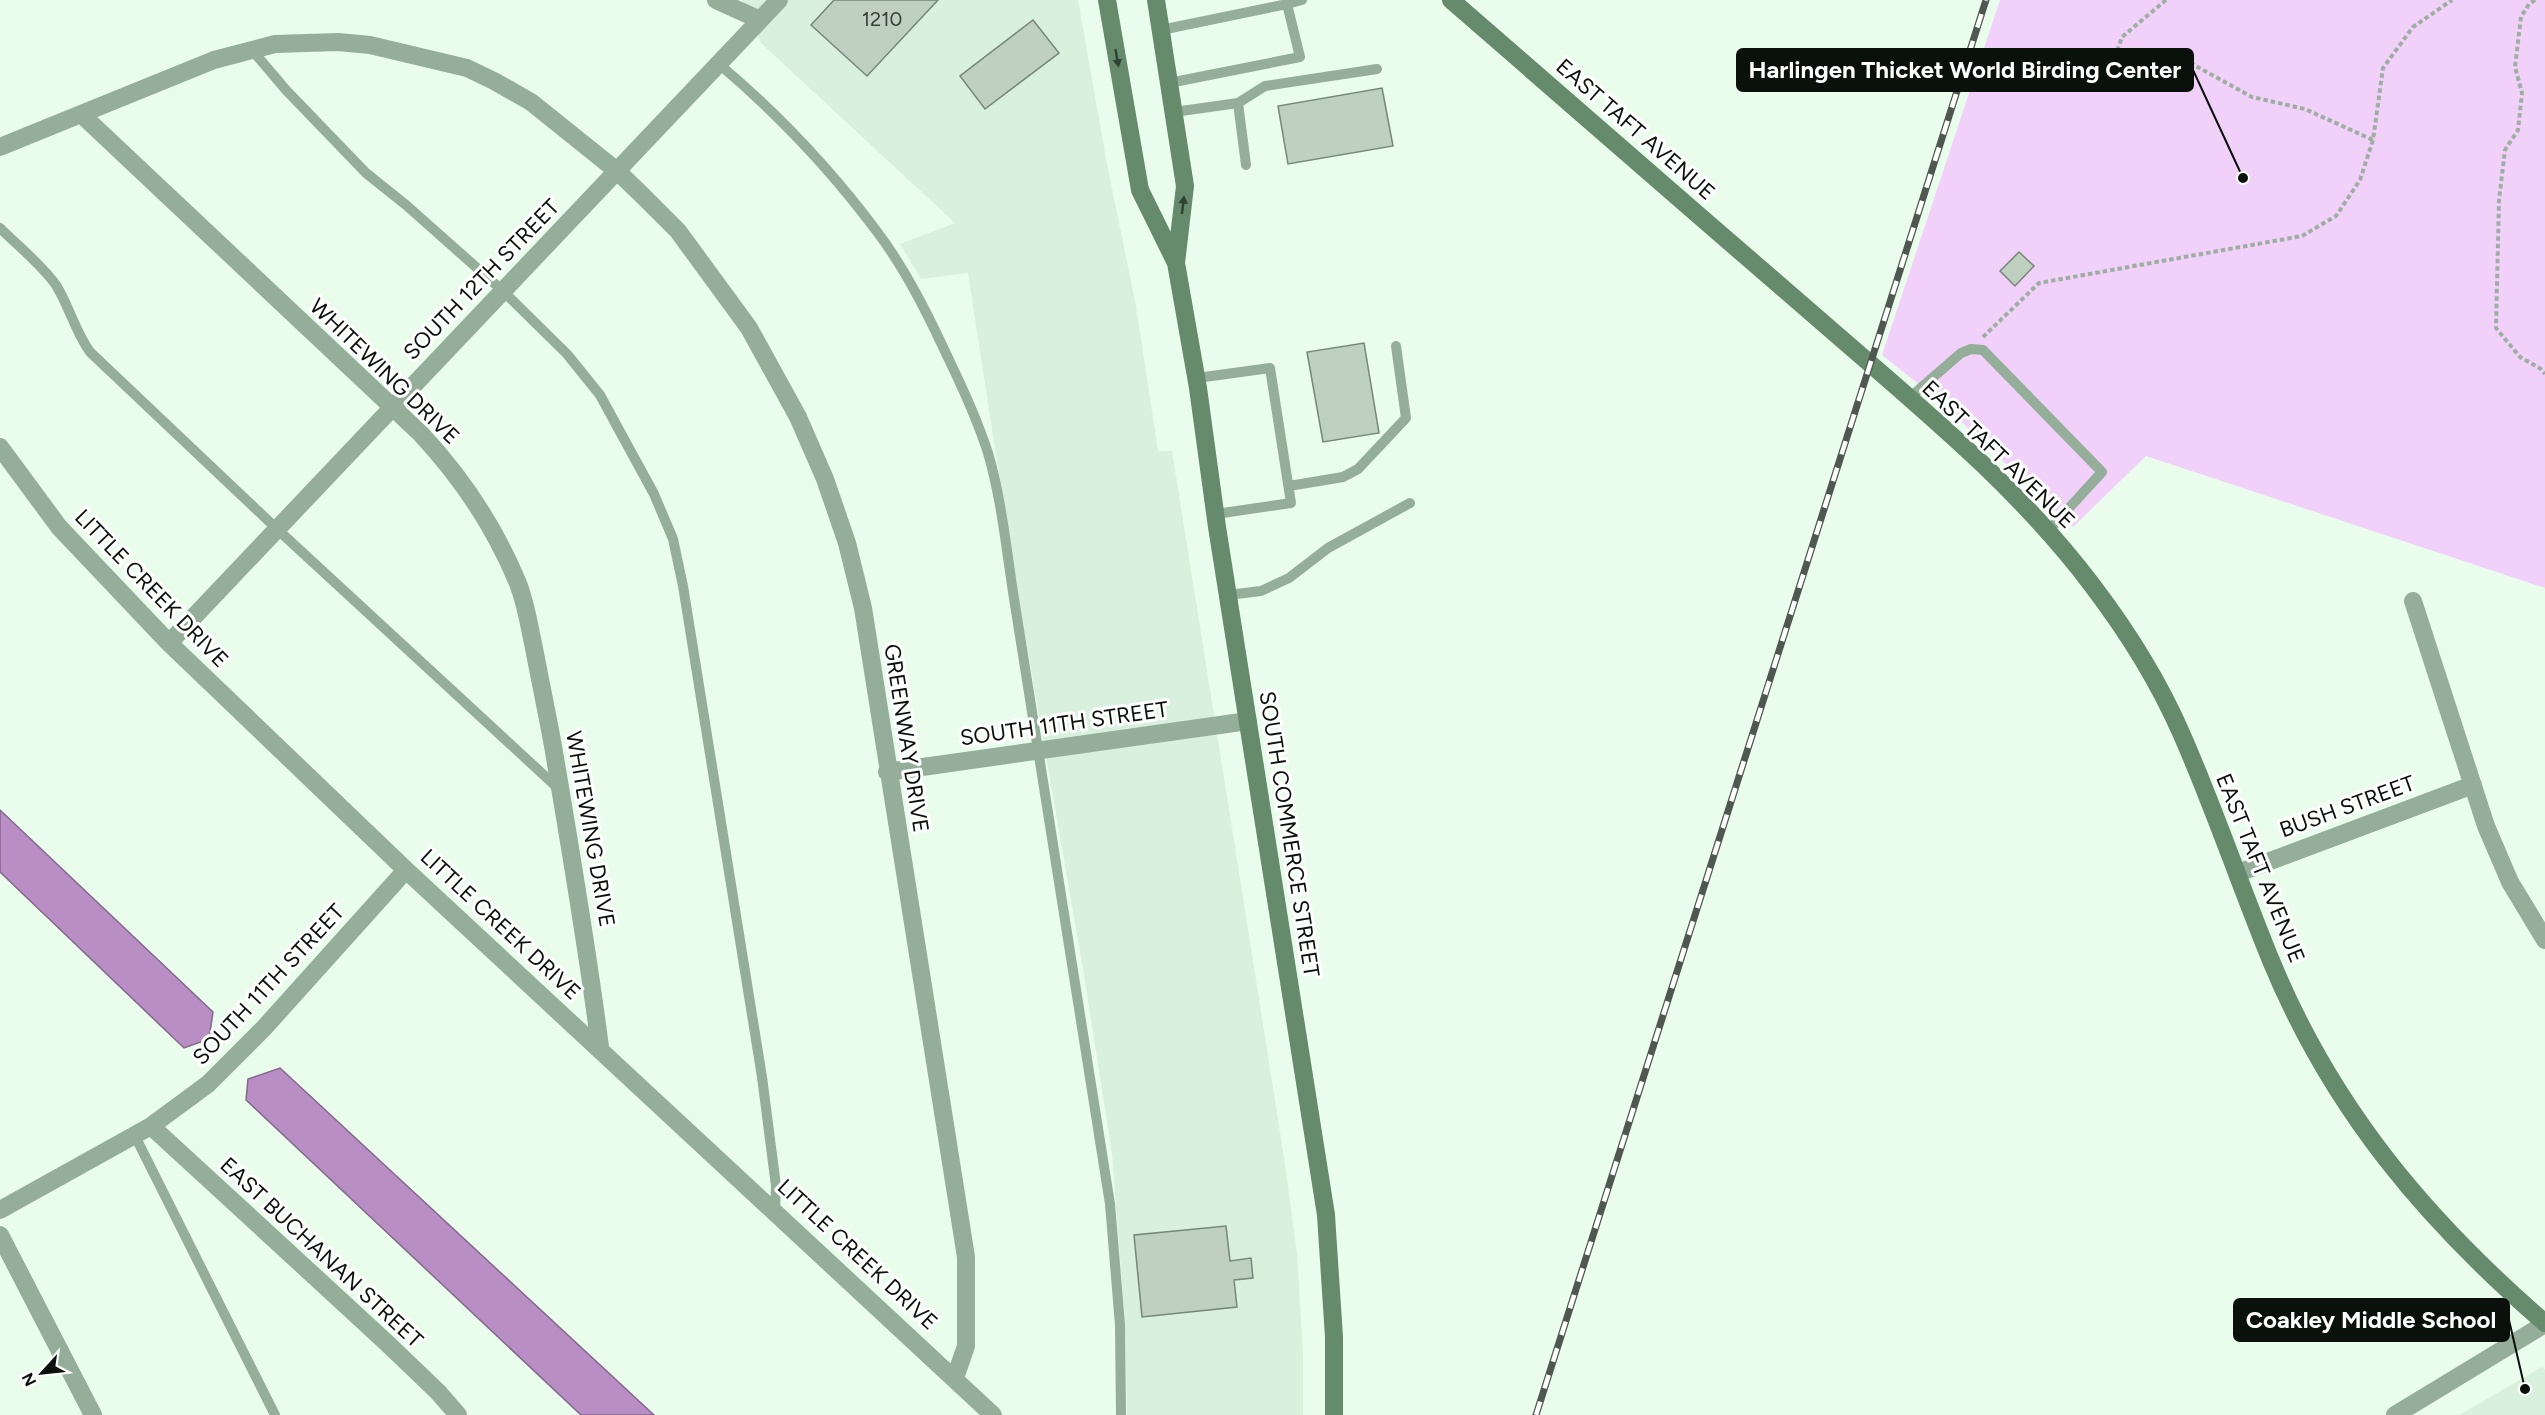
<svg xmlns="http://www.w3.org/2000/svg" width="2545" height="1415" viewBox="0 0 2545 1415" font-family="Figtree,sans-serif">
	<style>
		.built { fill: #d8f0dc }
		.green { fill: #f1d1fa }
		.water { fill: #b88ec4; stroke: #84688c; stroke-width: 1.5 }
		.building { fill: #bfd0c1; stroke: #768779; stroke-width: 1.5 }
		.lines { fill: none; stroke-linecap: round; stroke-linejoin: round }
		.path { stroke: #9faea2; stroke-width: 4; stroke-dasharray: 4.5 3; stroke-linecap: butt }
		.lane { stroke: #95ae99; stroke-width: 10 }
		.street { stroke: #95ae99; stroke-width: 18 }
		.secondary { stroke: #658a6c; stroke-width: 18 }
		.rail-casing { stroke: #4e5850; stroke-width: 7 }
		.rail { stroke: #fff; stroke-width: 4.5; stroke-dasharray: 14; stroke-linecap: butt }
		.oneway { fill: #2e4132 }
		.labels { text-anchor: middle; stroke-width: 6; stroke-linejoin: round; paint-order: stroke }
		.number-label { font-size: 20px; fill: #374038 }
		.street-label { font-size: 22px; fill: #0a100b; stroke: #fff }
		.leader { fill: none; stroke: #0a100b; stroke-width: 2 }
		.callout-dot { fill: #0a100b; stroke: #fff; stroke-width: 2 }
		.callout { fill: #0a100b; stroke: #0a100b; stroke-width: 2 }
		.callout-label { font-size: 24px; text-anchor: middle; font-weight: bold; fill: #fff }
	</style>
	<rect width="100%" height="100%" fill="#eafded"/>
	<path class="built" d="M742 0H1078L1107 164 1136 306 1158 451H1172L1239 872 1285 1164 1297 1253 1303 1354V1415H1127L1125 1323 1112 1154 1084 975 1013 566 968 273 921 279 900 244 955 223 761 43Z
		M2542 1367 2545 1370V1415H2459Z"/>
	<path class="green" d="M2000 0H2545V588L2146 456 2073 527 1936 398 1882 355Z"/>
	<path class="water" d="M0 810 213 1012 209 1039 184 1048 0 872Z
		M280 1068 654 1415H581L246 1100 248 1079Z"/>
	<path class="building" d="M834 0H938L867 76 811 25Z
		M1033 20 1059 53 985 109 960 76Z
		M1382 88 1393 146 1288 164 1278 106Z
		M2019 252 2034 266 2015 286 2000 271Z
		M1364 343 1379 433 1323 442 1307 352Z
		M1226 1226 1230 1261 1251 1258 1253 1278 1234 1280 1237 1307 1142 1317 1134 1235Z"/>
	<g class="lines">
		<path class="path" d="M2166 0 2122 37 2117 51 2175 50 2194 65 2252 97 2305 109 2373 140
			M2535 0 2529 4 2521 17 2515 67 2522 93 2518 130 2505 150 2499 200 2496 328 2520 357 2541 369 2545 374
			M1983 337 2039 283 2302 236 2336 216 2360 180 2373 140 2383 68 2413 27 2452 0"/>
		<path class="lane" d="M1287 4 1302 0
			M1161 30 1287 4 1300 57 1169 83
			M252 50 286 90 366 173 406 205 503 291 567 354 600 395 654 494 673 539 683 586 762 1077 776 1186 775 1211
			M719 64C778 114 832 171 878 233 908 273 930 319 951 364 965 393 978 422 988 453 1001 497 1006 546 1013 592L1110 1204 1120 1325 1121 1415
			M1238 103 1246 165
			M1174 112 1238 103 1265 86 1377 69
			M0 228C18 246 41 264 56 285 69 306 75 331 90 352L277 529 560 790
			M1197 378 1270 368 1291 503 1216 514
			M1908 399 1961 353 1971 349 1983 350 2102 472 2048 531
			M1289 486 1343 477 1358 469 1406 418 1396 346
			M1228 595 1261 591 1289 578 1328 548 1410 503
			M135 1136 275 1415"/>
		<path class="street" d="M716 0 760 20
			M81 114 421 434C462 478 494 526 517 581 526 602 529 626 534 648 540 680 547 713 553 746 570 846 587 946 600 1047
			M0 147 214 60 275 44 338 42 370 45 467 68 494 81 531 102 617 171 641 194 678 231 749 328 798 417 825 479 847 543 863 608 966 1257V1346L955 1378
			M0 447 59 527 169 643 406 870 993 1415
			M2413 601 2486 826 2510 882 2545 940
			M169 643 779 0
			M887 772 1248 721
			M2238 873 2473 785
			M151 1126 387 1343 438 1392 458 1415
			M0 1210 151 1126 208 1084 264 1028 406 870
			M0 1235 93 1415
			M2395 1415 2545 1324"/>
		<path class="secondary" d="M1107 0 1140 190 1176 263 1198 388 1217 527 1326 1215 1334 1337V1415
			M1156 0 1185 186 1176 263
			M1451 0C1574 107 1698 215 1822 322 1916 404 2017 485 2092 585 2127 631 2159 682 2182 735 2215 810 2241 888 2272 963 2333 1110 2426 1220 2545 1323"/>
		<defs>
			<path id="rail" d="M1536 1415 1986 0"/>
		</defs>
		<use href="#rail" class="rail-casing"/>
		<use href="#rail" class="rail"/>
	</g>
	<defs><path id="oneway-solid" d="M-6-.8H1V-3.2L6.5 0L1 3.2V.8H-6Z" transform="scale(1.5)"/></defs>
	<g class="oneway">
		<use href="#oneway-solid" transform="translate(1117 58) rotate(80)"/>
		<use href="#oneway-solid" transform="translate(1183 205) rotate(-83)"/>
	</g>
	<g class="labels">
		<g class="number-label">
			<text x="882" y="26">1210</text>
		</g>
		<g class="street-label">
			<text transform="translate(1636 129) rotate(41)" y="8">EAST TAFT AVENUE</text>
			<text transform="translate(481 279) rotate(-46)" y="8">SOUTH 12TH STREET</text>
			<text transform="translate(385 371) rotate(44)" y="8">WHITEWING DRIVE</text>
			<text transform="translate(1999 454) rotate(44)" y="8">EAST TAFT AVENUE</text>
			<text transform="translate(152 588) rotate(46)" y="8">LITTLE CREEK DRIVE</text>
			<text transform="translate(1064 723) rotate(-8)" y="8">SOUTH 11TH STREET</text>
			<text transform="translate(907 738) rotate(81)" y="8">GREENWAY DRIVE</text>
			<text transform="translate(2347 806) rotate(-20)" y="8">BUSH STREET</text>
			<text transform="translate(591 829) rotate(80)" y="8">WHITEWING DRIVE</text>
			<text transform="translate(1290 834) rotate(81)" y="8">SOUTH COMMERCE STREET</text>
			<text transform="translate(2261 868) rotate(68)" y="8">EAST TAFT AVENUE</text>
			<text transform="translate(501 924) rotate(43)" y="8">LITTLE CREEK DRIVE</text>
			<text transform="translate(268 984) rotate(-47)" y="8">SOUTH 11TH STREET</text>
			<text transform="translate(322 1252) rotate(43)" y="8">EAST BUCHANAN STREET</text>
			<text transform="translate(858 1254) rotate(43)" y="8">LITTLE CREEK DRIVE</text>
		</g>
	</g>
	<path class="leader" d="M2243 178L2193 70M2525 1389L2509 1320"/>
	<g class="callout-dot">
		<circle cx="2243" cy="178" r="6"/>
		<circle cx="2525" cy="1389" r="6"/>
	</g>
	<g class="callout">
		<rect x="1737" y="49" width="456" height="42" rx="6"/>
		<rect x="2234" y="1299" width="275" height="42" rx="6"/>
	</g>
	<g class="callout-label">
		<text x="1965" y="78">Harlingen Thicket World Birding Center</text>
		<text x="2371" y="1328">Coakley Middle School</text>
	</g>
	<g transform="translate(42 1373) rotate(243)" stroke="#ffffff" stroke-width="4.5" paint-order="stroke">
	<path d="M0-4.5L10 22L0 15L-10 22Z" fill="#0a100b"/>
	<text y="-9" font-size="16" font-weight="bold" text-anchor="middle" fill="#0a100b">N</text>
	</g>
</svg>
